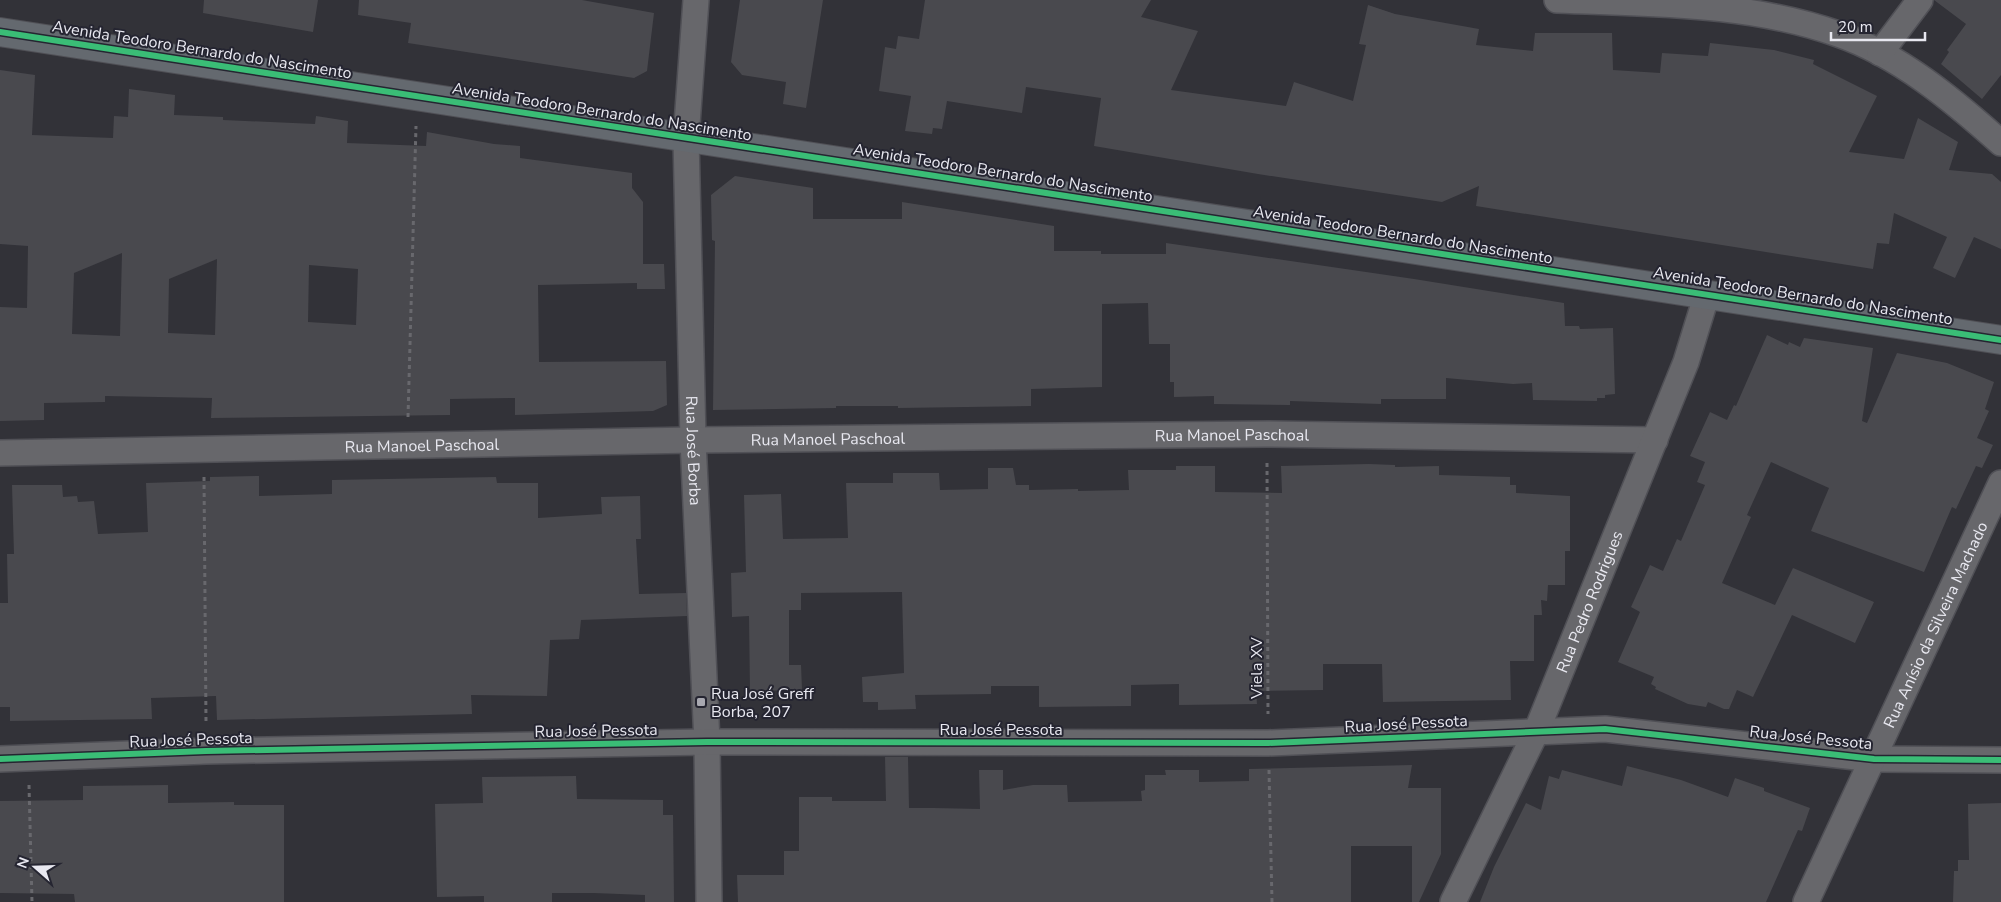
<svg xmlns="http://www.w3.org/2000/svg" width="2001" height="902" viewBox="0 0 2001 902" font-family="'Nunito Sans',sans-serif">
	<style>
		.building { fill: #49494e; fill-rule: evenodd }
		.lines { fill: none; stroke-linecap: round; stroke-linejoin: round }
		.street-casing { stroke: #505056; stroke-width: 28 }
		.secondary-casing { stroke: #505056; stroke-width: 30 }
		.path { stroke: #68686d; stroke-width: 3; stroke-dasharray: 4 4; stroke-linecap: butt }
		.street { stroke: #67676b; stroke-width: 25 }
		.secondary { stroke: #64696f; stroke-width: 28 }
		.cycleway-casing { stroke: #252531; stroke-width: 9 }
		.cycleway { stroke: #3abd76; stroke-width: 6 }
		.poi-dot { fill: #a8a8b0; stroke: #252531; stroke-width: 2 }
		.labels { text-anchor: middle; stroke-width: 4; stroke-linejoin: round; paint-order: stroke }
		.street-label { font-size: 16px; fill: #e8e8f0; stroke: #252531 }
		.poi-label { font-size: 16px; fill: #e8e8f0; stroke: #252531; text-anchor: start }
	</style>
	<rect width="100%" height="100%" fill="#323238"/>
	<path class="building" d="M204 0H318L313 32 203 13Z
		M359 0H582L654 13 647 71 634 78 408 43 411 23 358 15Z
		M740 0H823L806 108 783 104 786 82 742 75 731 62Z
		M925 0H1151L1141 17 1198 31 1171 90 1286 106 1294 82 1353 101 1366 45 1359 44 1368 5 1395 14 1479 29 1476 45 1533 51 1535 33H1612L1613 70 1660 73 1662 53 1708 56 1710 43 1774 50 1814 60 1813 64 1877 96 1849 152 1904 159 1918 118 1958 142 1949 170 1992 174 2001 182V249L1974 237 1955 278 1933 268 1947 237 1894 213 1889 244 1877 243 1873 269 1476 206 1479 186 1442 202 1258 174 1094 146 1101 98 1026 87 1022 113 947 101 942 129 933 128 932 134 905 131 911 96 879 91 885 47 896 49 898 36 919 39Z
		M1934 0H2001V75L1982 99 1941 64 1949 52 1947 50 1966 24Z
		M0 70 35 75 32 135 113 138 114 116 128 117 129 89 175 95 174 115 223 117V120L315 124 316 116 348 121 347 143 426 146 427 132 494 144 520 146V158L632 173V188L643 202V264H664L665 289H637V283L538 285 539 362 666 361 667 405 653 411 515 415V398L450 399V415L211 418 212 398 105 396V402L44 403V420L0 421V307L27 308 28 246 0 244ZM122 253 120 336 72 334 74 273ZM217 259 215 335 168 333 169 279ZM309 265 358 269 356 325 308 322Z
		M735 176 813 188V219H902V202L1054 226V251H1101V254H1166V243L1414 279 1564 303 1565 326H1579L1580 329 1613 328 1615 394 1605 395V398H1597V401L1533 400 1532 383 1513 384 1446 378V399H1381V404L1290 401V405L1214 404V396L1174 397V382H1170V344H1149L1148 303 1102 304V387L1031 389V406L898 408V406H836V408L713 410 715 241 712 240 711 195Z
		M1767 335 1788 345 1789 342 1800 347 1804 338 1873 348 1862 421 1867 423 1897 353 1947 363 1994 382 1985 409 1989 411 1977 438 1993 445 1982 468 1976 466 1956 509 1952 507 1924 572 1811 531 1829 488 1771 462 1747 515 1751 517 1722 583 1775 605 1793 568 1874 602 1855 643 1792 615 1753 697 1737 690 1729 709H1724L1708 702 1706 707 1688 704 1655 689 1656 687 1651 684 1654 677 1618 662 1640 612 1631 607 1650 565 1663 571 1677 539 1681 541 1705 485 1697 482 1705 462 1690 456 1710 412 1727 420 1734 405 1736 406Z
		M1369 464 1395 465V467L1439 466V475L1510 477V485H1516V493L1570 496V551H1565V585H1548L1547 601 1541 600 1542 615H1534V661H1510L1511 700 1383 702 1382 664H1323V690L1256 691 1257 704 1179 705V684L1131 685V706L1039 707V686H991V694L915 695 916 709 878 710V702H863L862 677 904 673 902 592 801 593V610H789V665H801L802 690 750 691 749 616 732 617 731 573 746 572 744 495 781 494 783 539 848 538 846 483H893V473H939L940 490 988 489V468H1013L1016 485H1029V490L1078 489V491L1129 490 1128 470H1176V466H1215V492L1282 493 1281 466Z
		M259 476V496L332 494V480L496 477 497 483H538V518L602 514 601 497 640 496 641 539H636L639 594 686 593 687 616 581 620 579 639 550 640 547 696 471 695 472 714 217 720 216 696 151 698 152 719 10 721V707H0V603H8L7 554H14L12 485H62L63 497 77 496 78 502 94 501 98 534 148 532 146 483 210 481V477Z
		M885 757H908L909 808H933L980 809 979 770H1003V790L1033 785H1067L1068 802 1142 801 1141 791 1145 790V775H1166L1165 770H1199V782L1249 781V769L1412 765 1408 788H1441V854L1419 902H1412V846H1351V902H738L737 875H784V851H799V797H832V801H886Z
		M1627 766 1681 780 1728 797 1735 778 1764 788V791L1810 808 1802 831 1798 830 1766 902H1480L1494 867 1526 803 1541 810 1549 776 1559 779 1562 770 1622 786Z
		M576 776 577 799 663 800V815H673L674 902H645V895L594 893H552V902H484V896L437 897 435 804 483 803 482 777Z
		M168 785V803L234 802V805H284V902H75L74 894 0 893V801L83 800V786Z
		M2001 803V902H1953L1954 871H1958V860H1969L1968 804Z"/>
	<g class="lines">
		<defs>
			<g id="street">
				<path id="s1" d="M696 0 686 138 693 440 707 742 709 902"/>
				<path d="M1557 0C1651 4 1748 2 1838 34 1899 55 1953 100 2001 143"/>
				<path d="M1880 53 1920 0"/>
				<path id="s2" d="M0 453 693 440 1267 434 1655 440"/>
				<path d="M0 759 206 751 707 742 1268 743 1605 729 1874 759 2001 760"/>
				<path id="s3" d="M1453 902 1537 730 1686 362 1707 294"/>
				<path id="s4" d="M1806 902 2001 483"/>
			</g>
			<path id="secondary" d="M0 32 2001 340"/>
		</defs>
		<use href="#street" class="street-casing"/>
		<use href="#secondary" class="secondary-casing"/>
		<path class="path" d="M408 417 416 126
			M1267 463 1268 714
			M204 477 206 723
			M1269 770 1272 902
			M29 785 32 902"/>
		<use href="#street" class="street"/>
		<use href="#secondary" class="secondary"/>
		<defs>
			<path id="cycleway" d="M0 32 2001 340
				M0 759 206 751 707 742 1268 743 1605 729 1874 759 2001 760"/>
		</defs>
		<use href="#cycleway" class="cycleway-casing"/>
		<use href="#cycleway" class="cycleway"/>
	</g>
	<rect class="poi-dot" x="696" y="697" width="10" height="10" rx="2.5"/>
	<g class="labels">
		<g class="street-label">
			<text transform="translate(202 49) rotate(9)" y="6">Avenida Teodoro Bernardo do Nascimento</text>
			<text transform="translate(602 111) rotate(9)" y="6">Avenida Teodoro Bernardo do Nascimento</text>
			<text transform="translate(1003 172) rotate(9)" y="6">Avenida Teodoro Bernardo do Nascimento</text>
			<text transform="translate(1403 234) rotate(9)" y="6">Avenida Teodoro Bernardo do Nascimento</text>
			<text transform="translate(1803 295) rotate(9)" y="6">Avenida Teodoro Bernardo do Nascimento</text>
			<text dy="6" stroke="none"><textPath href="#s2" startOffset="1232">Rua Manoel Paschoal</textPath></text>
			<text dy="6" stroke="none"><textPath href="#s2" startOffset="828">Rua Manoel Paschoal</textPath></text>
			<text dy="6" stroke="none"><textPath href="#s2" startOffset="422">Rua Manoel Paschoal</textPath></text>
			<text dy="6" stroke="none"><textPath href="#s1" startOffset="451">Rua José Borba</textPath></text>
			<text dy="6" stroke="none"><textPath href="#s3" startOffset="330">Rua Pedro Rodrigues</textPath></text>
			<text dy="6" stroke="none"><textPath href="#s4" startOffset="306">Rua Anísio da Silveira Machado</textPath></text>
			<text transform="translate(1256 668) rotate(-90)" y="6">Viela XV</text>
			<text transform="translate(1406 723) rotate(-3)" y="6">Rua José Pessota</text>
			<text x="1001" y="735">Rua José Pessota</text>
			<text transform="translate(596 730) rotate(-1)" y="6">Rua José Pessota</text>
			<text transform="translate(1811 737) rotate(6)" y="6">Rua José Pessota</text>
			<text transform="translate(191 739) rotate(-2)" y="6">Rua José Pessota</text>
		</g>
		<g class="poi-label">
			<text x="711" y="699">Rua José Greff<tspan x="711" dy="18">Borba, 207</tspan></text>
		</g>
	</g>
	<g transform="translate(35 867) rotate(290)" stroke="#252531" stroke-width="4" paint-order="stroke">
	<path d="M0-4L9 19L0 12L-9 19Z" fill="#e8e8f0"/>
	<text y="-8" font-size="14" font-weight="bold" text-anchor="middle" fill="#e8e8f0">N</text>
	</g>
	<path d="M1831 32v8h94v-8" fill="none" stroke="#e8e8f0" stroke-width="2.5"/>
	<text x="1838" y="32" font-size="15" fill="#e8e8f0" stroke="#252531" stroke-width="4" paint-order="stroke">20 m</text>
</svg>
